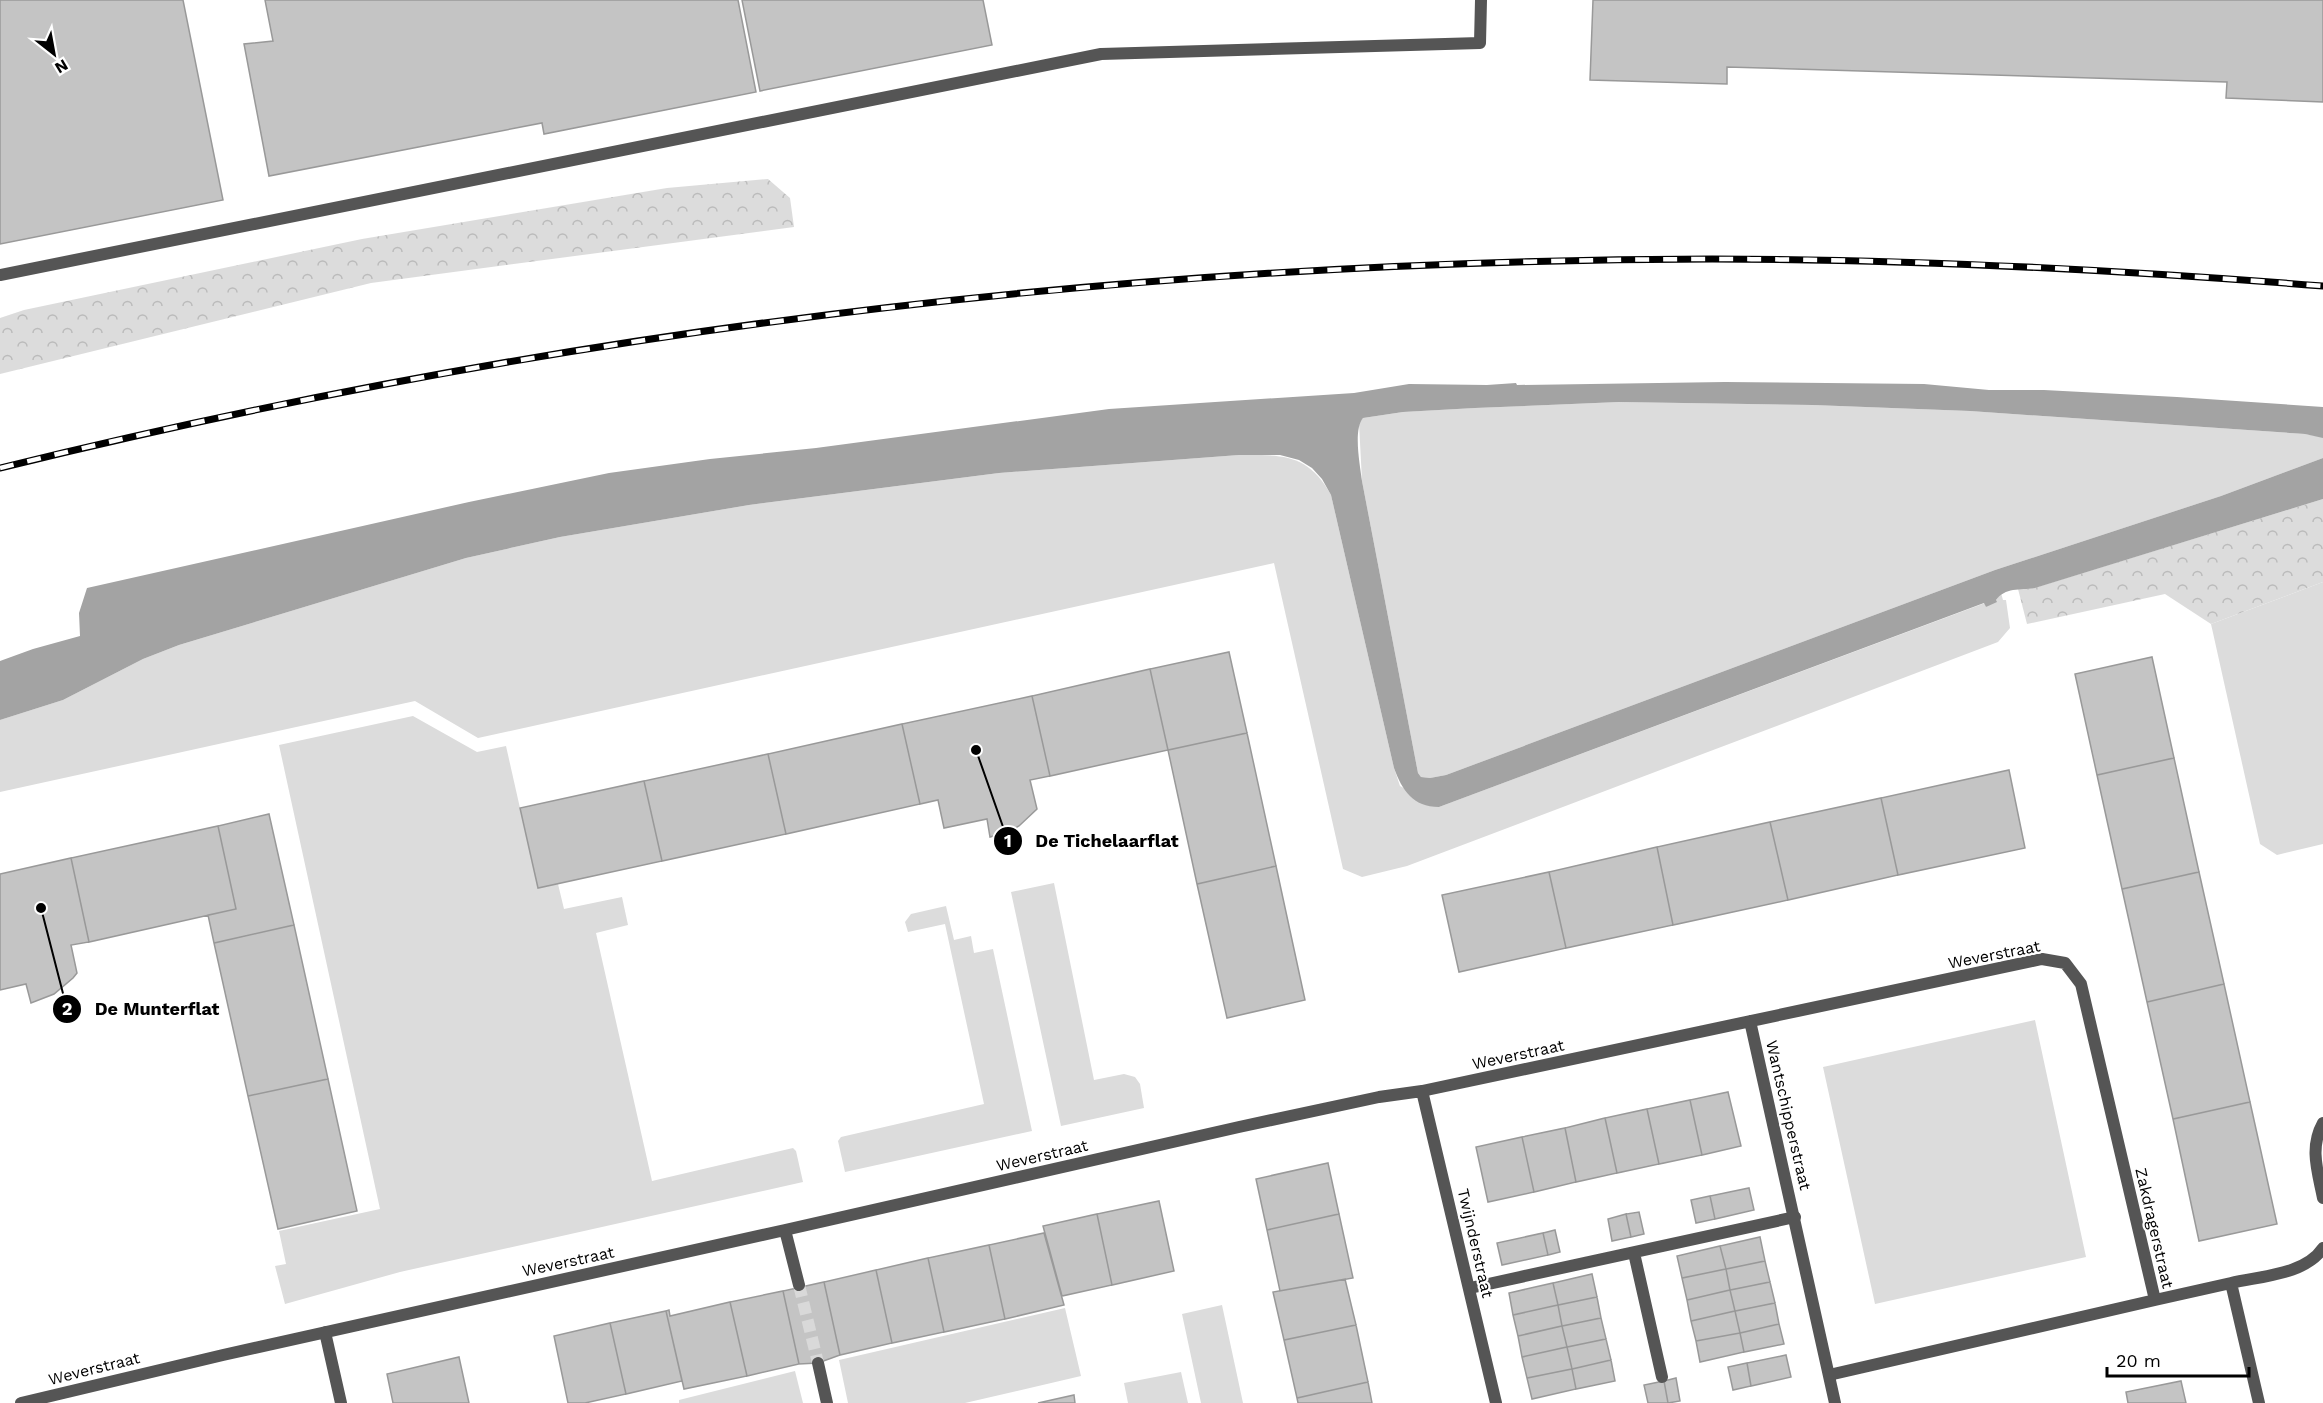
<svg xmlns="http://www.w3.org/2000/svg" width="2323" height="1403" viewBox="0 0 2323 1403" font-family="'Work Sans',sans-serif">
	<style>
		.green { fill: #dcdcdc }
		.forest { fill: url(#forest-crowns) }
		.water { fill: #a3a3a3 }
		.building { fill: #c4c4c4; stroke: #999; stroke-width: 1.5 }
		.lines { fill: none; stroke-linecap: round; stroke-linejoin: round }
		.street-tunnel { stroke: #d9d9d9; stroke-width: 12; stroke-dasharray: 12 6; stroke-linecap: butt }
		.lane { stroke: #555; stroke-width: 12 }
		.street { stroke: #555; stroke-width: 12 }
		.rail-casing { stroke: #000; stroke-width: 7 }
		.rail { stroke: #fff; stroke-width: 4.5; stroke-dasharray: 14; stroke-linecap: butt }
		.labels { text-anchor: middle; stroke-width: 4.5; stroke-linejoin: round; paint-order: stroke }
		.street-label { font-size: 16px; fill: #000; stroke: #fff }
		.leader { fill: none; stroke: #000; stroke-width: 2 }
		.callout-dot { fill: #000; stroke: #fff; stroke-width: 2 }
		.mark-label { font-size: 18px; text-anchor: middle; font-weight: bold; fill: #fff }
		.callout-label { font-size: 18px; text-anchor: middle; font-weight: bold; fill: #000; stroke: #fff; stroke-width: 4.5; stroke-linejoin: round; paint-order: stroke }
	</style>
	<defs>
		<pattern id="forest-crowns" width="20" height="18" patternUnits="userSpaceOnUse" patternTransform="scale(1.5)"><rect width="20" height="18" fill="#dcdcdc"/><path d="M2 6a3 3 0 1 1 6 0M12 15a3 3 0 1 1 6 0" fill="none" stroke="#bbb"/></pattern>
	</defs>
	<rect width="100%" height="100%" fill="#fff"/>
	<path class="green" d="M1619 402 1813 405 1970 411 2305 434 2323 437V458L2221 496 1995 570 1446 775 1430 778 1421 777 1418 773 1362 481 1359 423 1363 418 1403 412 1475 408Z
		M1239 455C1282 455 1308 453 1331 495L1394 768 1400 786 1439 807 1985 603 1986 607 1996 600 2001 593 2003 600H2006L2010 628 1998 642 1407 866 1362 877 1343 869 1274 563 478 738 415 701 0 792V720L63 700 143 659 179 645 466 558 560 537 749 505 999 473Z
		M2323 582V844L2277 855 2260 844 2211 624Z
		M413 716 477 752 506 746 538 888 558 884 564 909 622 897 628 925 596 933 652 1181 793 1148 796 1151 803 1182 400 1272 285 1304 275 1266 286 1264 279 1231 380 1209 279 745Z
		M1054 883 1094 1080 1124 1074 1135 1077 1140 1084 1144 1108 1061 1126 1011 892Z
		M946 906 954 940 971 936 974 953 993 949 1032 1131 845 1172 838 1141 841 1137 984 1104 945 924 908 932 905 922 911 914Z
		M2035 1020 2086 1257 1875 1304 1823 1067Z
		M1222 1305 1243 1403H1201L1182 1314Z
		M1065 1308 1081 1376 965 1403H848L839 1360Z
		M795 1371 803 1403H679V1400Z
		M1181 1372 1188 1403H1128L1124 1383Z"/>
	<path class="forest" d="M768 179 790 198 794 227 371 283 0 374V318L24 310 362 239 667 188Z
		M2323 499V582L2211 624 2165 594 2027 624 2018 589 2034 588Z"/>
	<path class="water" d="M1725 382 1924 384 1989 390H2044L2177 397 2323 407V438L2305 434 1970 411 1813 405 1619 402 1475 408 1403 412 1363 418C1353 430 1360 465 1362 481L1418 773 1421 777 1430 778 1446 775 1995 570 2221 496 2323 458V499L2035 588C2021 590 2005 587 1996 600L1997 602 1986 607 1984 603 1439 807C1413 807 1402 790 1394 768L1331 495 1322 479 1312 468 1299 460 1280 455H1239L999 473 749 505 560 537 466 558 179 645 143 659 63 700 0 720V661L33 649 80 636 79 613 87 588 469 502 609 473 710 459 816 448 1109 409 1354 393 1409 384 1487 385 1516 383 1517 385Z"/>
	<path class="building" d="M0 0H183L223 200 0 244Z
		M265 0H738L756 92 544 134 542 123 269 176 244 44 273 41Z
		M742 0H983L992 45 760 91Z
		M1593 0H2323V102L2226 98 2227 82 1727 67V84L1590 80Z
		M1229 652 1247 733 1168 750 1150 669Z
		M2152 657 2174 758 2097 775 2075 674Z
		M1150 669 1168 750 1050 776 1032 696Z
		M1032 696 1050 776 1030 780 1037 809 1019 826 1008 832 990 837 987 819 944 828 938 800 920 804 902 724Z
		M902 724 920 804 786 834 768 754Z
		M1247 733 1276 866 1197 884 1168 750Z
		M768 754 786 834 662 861 644 781Z
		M2174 758 2199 872 2122 889 2097 775Z
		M2009 770 2025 848 1898 875 1881 798Z
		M644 781 662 861 538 888 520 808Z
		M1881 798 1898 875 1788 900 1770 822Z
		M269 814 294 925 214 943 208 915 236 909 218 826Z
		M1770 822 1788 900 1673 925 1657 847Z
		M218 826 236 909 89 942 71 858Z
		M1657 847 1673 925 1566 948 1549 872Z
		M71 858 89 942 71 945 77 973 73 978 54 994 31 1003 26 984 0 990V874Z
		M1276 866 1305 1000 1227 1018 1197 884Z
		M1549 872 1566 948 1459 972 1442 895Z
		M2199 872 2224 984 2147 1002 2122 889Z
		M294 925 328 1079 248 1096 214 943Z
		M2224 984 2250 1102 2173 1119 2147 1002Z
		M328 1079 357 1211 278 1229 248 1096Z
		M1728 1092 1741 1146 1702 1155 1690 1100Z
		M1690 1100 1702 1155 1659 1164 1647 1109Z
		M2250 1102 2277 1224 2199 1241 2173 1119Z
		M1647 1109 1659 1164 1617 1173 1605 1118Z
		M1605 1118 1617 1173 1576 1182 1565 1128Z
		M1565 1128 1576 1182 1534 1192 1522 1137Z
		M1522 1137 1534 1192 1488 1202 1476 1147Z
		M1328 1163 1339 1214 1267 1230 1256 1179Z
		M1749 1188 1754 1210 1715 1219 1710 1196Z
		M1710 1196 1715 1219 1696 1223 1691 1200Z
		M1159 1201 1174 1271 1112 1285 1097 1214Z
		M1639 1212 1644 1234 1631 1237 1626 1214Z
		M1097 1214 1112 1285 1062 1296 1043 1226Z
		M1339 1214 1353 1278 1280 1291 1267 1230Z
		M1626 1214 1631 1237 1612 1241 1608 1219Z
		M1555 1230 1560 1252 1548 1255 1543 1233Z
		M1044 1233 1064 1305 1005 1319 989 1245Z
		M1543 1233 1548 1255 1502 1265 1497 1243Z
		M1760 1237 1765 1261 1726 1269 1720 1246Z
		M989 1245 1005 1319 944 1332 928 1258Z
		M1720 1246 1726 1269 1682 1278 1677 1256Z
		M928 1258 944 1332 892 1343 876 1270Z
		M1765 1261 1770 1282 1730 1290 1726 1269Z
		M1726 1269 1730 1290 1687 1300 1682 1278Z
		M876 1270 892 1343 840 1355 824 1282Z
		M1592 1274 1597 1297 1558 1305 1553 1283Z
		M1345 1279 1356 1325 1284 1340 1273 1292Z
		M824 1282 840 1355 818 1363 799 1364 783 1291Z
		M1770 1282 1775 1303 1735 1311 1730 1290Z
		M1553 1283 1558 1305 1513 1315 1509 1293Z
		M1730 1290 1735 1311 1691 1321 1687 1300Z
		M783 1291 799 1364 747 1376 730 1302Z
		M1597 1297 1601 1318 1562 1326 1558 1305Z
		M730 1302 747 1376 684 1389 666 1311 669 1310 670 1316Z
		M1775 1303 1779 1324 1740 1333 1735 1311Z
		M1558 1305 1562 1326 1518 1336 1513 1315Z
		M666 1311 682 1381 626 1394 610 1323Z
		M1735 1311 1740 1333 1696 1341 1691 1321Z
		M1601 1318 1606 1339 1567 1347 1562 1326Z
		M610 1323 626 1394 585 1403H568L554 1336Z
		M1779 1324 1784 1344 1744 1352 1740 1333Z
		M1356 1325 1368 1382 1297 1398 1284 1340Z
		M1562 1326 1567 1347 1522 1357 1518 1336Z
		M1740 1333 1744 1352 1700 1362 1696 1341Z
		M1606 1339 1611 1360 1572 1369 1567 1347Z
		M1567 1347 1572 1369 1527 1378 1522 1357Z
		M1786 1355 1791 1377 1751 1386 1747 1363Z
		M459 1357 469 1403H393L387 1374Z
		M1611 1360 1615 1381 1576 1389 1572 1369Z
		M1747 1363 1751 1386 1733 1390 1728 1367Z
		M1572 1369 1576 1389 1532 1399 1527 1378Z
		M1676 1378 1680 1401 1668 1403 1664 1381Z
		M1664 1381 1668 1403H1648L1644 1385Z
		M2181 1381 2186 1403H2128L2126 1392Z
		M1368 1382 1372 1403H1298L1297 1398Z
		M1074 1395 1075 1403H1038Z"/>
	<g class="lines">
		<path class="street-tunnel" d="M799 1285 818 1363"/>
		<path class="lane" d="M0 275 1101 54 1480 43 1481 0
			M1634 1253 1662 1377
			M1470 1288 1795 1217"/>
		<path class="street" d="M1750 1021 1835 1403
			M1422 1091 1496 1403
			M2323 1123C2309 1148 2318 1172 2323 1198
			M785 1230 799 1285
			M2231 1283C2260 1276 2305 1275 2323 1248
			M325 1332 341 1403
			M818 1363 827 1403
			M1829 1375 2155 1300
			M21 1403 223 1355 785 1230 1239 1127 1379 1097 1422 1091 2042 959 2065 963 2081 984 2155 1300 2231 1283 2259 1403"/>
		<defs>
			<path id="rail" d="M0 468C560 330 1135 260 1712 259 1916 259 2120 270 2323 286"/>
		</defs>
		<use href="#rail" class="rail-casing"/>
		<use href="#rail" class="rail"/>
	</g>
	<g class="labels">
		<g class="street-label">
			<text transform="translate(1994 954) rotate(-11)" y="6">Weverstraat</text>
			<text transform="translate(1518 1054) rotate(-12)" y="6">Weverstraat</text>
			<text transform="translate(1789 1115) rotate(77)" y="6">Wantschipperstraat</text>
			<text transform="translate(1042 1155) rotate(-13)" y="6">Weverstraat</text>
			<text transform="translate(2155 1228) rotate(77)" y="6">Zakdragerstraat</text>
			<text transform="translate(1476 1243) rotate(77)" y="6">Twijnderstraat</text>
			<text transform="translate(568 1261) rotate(-12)" y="6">Weverstraat</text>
			<text transform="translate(94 1368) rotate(-14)" y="6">Weverstraat</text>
		</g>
	</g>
	<path class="leader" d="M976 750L1008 841M41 908L67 1009"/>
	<g class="callout-dot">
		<circle cx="976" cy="750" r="6"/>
		<circle cx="41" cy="908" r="6"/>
		<circle cx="1008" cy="841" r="15"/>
		<circle cx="67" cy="1009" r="15"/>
	</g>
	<g class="mark-label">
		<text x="1008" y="847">1</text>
		<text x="67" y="1015">2</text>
	</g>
	<g class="callout-label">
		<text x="1107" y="847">De Tichelaarflat</text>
		<text x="157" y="1015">De Munterflat</text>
	</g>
	<g transform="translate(54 54) rotate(149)" stroke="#ffffff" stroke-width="4.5" paint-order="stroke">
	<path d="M0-4.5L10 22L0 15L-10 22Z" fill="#000000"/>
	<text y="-9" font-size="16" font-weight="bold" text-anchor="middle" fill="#000000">N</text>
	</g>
	<path d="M2107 1367v9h142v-9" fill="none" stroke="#000000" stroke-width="3"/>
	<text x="2116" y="1367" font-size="18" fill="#000000" stroke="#ffffff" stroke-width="4.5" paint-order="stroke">20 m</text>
</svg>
